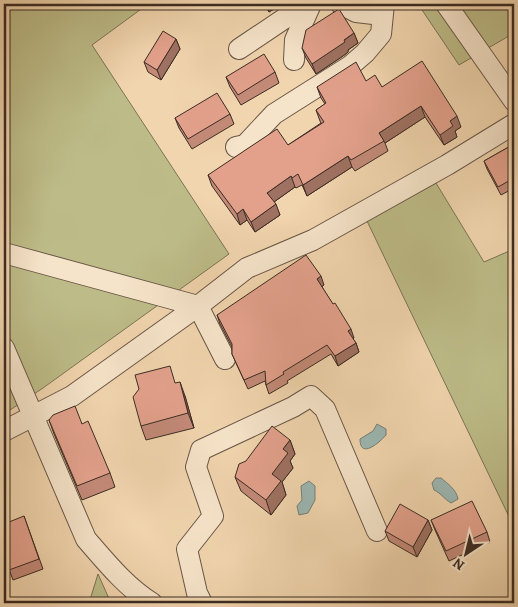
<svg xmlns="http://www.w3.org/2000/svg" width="518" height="607" viewBox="0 0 518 607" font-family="Alegreya,serif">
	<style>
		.green { fill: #bdbc88; stroke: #7c7456 }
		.water { fill: #9cb7b2; stroke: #767f79 }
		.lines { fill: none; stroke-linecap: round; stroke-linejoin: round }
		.minor-casing { stroke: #695646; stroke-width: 22 }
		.minor { stroke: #f6e4ca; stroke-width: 20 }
		.wall { fill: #c38a78; stroke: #3c2c23 }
		.shaded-wall { fill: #9f7162; stroke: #3c2c23 }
		.building { fill: #e3a18c; stroke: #3c2c23 }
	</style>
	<rect width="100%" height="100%" fill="#f1d5ae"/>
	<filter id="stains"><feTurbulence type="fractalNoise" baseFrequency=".004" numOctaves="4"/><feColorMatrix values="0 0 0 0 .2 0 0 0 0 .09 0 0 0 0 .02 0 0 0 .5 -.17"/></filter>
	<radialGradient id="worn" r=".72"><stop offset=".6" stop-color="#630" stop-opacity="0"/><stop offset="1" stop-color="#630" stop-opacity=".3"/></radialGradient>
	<path class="green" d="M4 4H148L92 45 229 254 43 388 4 414Z
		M418 4H514V33L459 65Z
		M436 183 484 262 514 249V527L367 221Z
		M98 574 111 603H89Z"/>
	<path class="water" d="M377 424 386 429V435C380 442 360 460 360 439L373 431Z
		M436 478H441C448 484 456 489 458 499L451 503C444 499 442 494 434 490L432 483Z
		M309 481 315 486V500L308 513 299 515 297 506 302 500 301 486Z"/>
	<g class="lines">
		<defs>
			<path id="minor" d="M341 4 356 12 382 15
				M446 4 514 101
				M239 49 306 4
				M294 60 295 40 311 4
				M236 147 245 145 274 114 350 66 365 53 381 34 384 4
				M4 253 198 306 225 359
				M4 348 86 539C106 562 126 587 152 603
				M4 431 72 396 198 306 247 268 313 240 447 165 514 124
				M202 603 197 593 187 549 213 516 196 467 201 450 293 407 311 396 325 409 377 531"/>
		</defs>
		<use href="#minor" class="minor-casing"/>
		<use href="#minor" class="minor"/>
	</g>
	<path class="wall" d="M264 4H282L269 12Z
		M354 33 358 43 348 50V52L343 56 316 74 306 58 302 48Z
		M176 39 180 49 161 80 148 72 144 62Z
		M275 72 279 83 241 105 230 87 226 77Z
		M366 81 382 87 461 127 455 131 457 137 444 145 425 117 385 143 388 151 355 171 352 167 307 196 302 185 296 188 295 187 274 202 280 215 255 232 247 220 240 225 212 186 208 175 288 145 321 123 320 121 316 110 325 104 321 98 317 87Z
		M230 114 234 124 192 149 179 128 175 118Z
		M514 144V188L501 195 487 169 484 161Z
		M324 285 322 287 354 338 353 339 356 343 359 352 338 366 331 354 287 381 288 383 269 394 266 385 265 381 248 389 236 363 232 354V347L220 324 217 315Z
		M176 383 185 396 194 428 146 440 141 426Z
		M49 420 82 424 110 473 115 487 82 500 54 434Z
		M290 440 295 454 290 461 293 468 282 482 286 495 271 515 241 491 235 477Z
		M24 516 43 569 13 580 4 556Z
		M428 520 432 530 417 557 389 541 385 531Z
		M431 520 487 532 490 542 449 561 435 530Z"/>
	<path class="shaded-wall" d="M266 4H282L269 12Z
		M354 33 358 43 348 50V52L343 56 316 74 312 64Z
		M176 39 180 49 161 80 157 70Z
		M421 106 425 117 385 143 379 133Z
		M457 116 461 127 455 131 457 137 444 145 440 135 450 121Z
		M348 156 352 167 307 196 303 185Z
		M291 176 295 187 271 204 267 193Z
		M276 204 280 215 255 232 251 222Z
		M243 209 247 220 240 225 237 214Z
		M321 276 324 285 320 288 317 279Z
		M351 329 354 338 351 340 348 331Z
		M356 343 359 352 338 366 335 356Z
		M180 382 185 396 194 428 188 413Z
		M290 440 295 454 290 461 293 468 282 482 286 495 271 515 266 500 272 474 283 449Z
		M428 520 432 530 417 557 413 547Z"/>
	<path class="building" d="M339 9 354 33 344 40 345 42 312 64 302 48 306 30Z
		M163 31 176 39 157 70 144 62Z
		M264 54 275 72 238 95 226 77Z
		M422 61 457 116 450 121 453 126 440 135 421 106 379 133 384 141 351 160 348 156 303 185 298 174 292 178 291 176 267 193 276 204 251 222 243 209 237 214 208 175 277 129 288 145 324 122 316 110 326 103 317 87 356 62 366 81 375 75 382 87Z
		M217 93 230 114 188 139 175 118Z
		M514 144V178L498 187 484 161Z
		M306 255 321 276 317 279 333 304 335 303 351 329 348 331 356 343 335 356 327 345 283 372 284 374 266 385 265 371 244 380 232 354V344L217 315Z
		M170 366 175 383 180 382 188 413 141 426 133 397 139 389 135 375Z
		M75 406 82 424 88 421 110 473 77 486 49 420 53 415Z
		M272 426 290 440 283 449 288 453 272 474 281 481 266 500 235 477 239 464 246 461Z
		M472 501 487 532 446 551 431 520Z
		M400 504 428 520 413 547 385 531Z
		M24 516 39 559 9 570 4 556V524Z
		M364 598 366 603H353Z"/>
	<rect width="518" height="607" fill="none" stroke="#f1d5ae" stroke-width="20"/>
	<rect x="5" y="5" width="508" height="597" fill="none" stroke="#3c2c23" stroke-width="2.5"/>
	<rect x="10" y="10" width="498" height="587" fill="none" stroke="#3c2c23"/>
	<g transform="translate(466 554) rotate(215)" stroke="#f6e4ca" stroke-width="4" paint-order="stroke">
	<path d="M0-4L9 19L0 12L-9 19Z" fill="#3c2c23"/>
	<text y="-8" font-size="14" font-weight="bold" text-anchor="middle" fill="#3c2c23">N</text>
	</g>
	<rect width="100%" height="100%" filter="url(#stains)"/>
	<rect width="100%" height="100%" fill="url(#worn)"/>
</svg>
